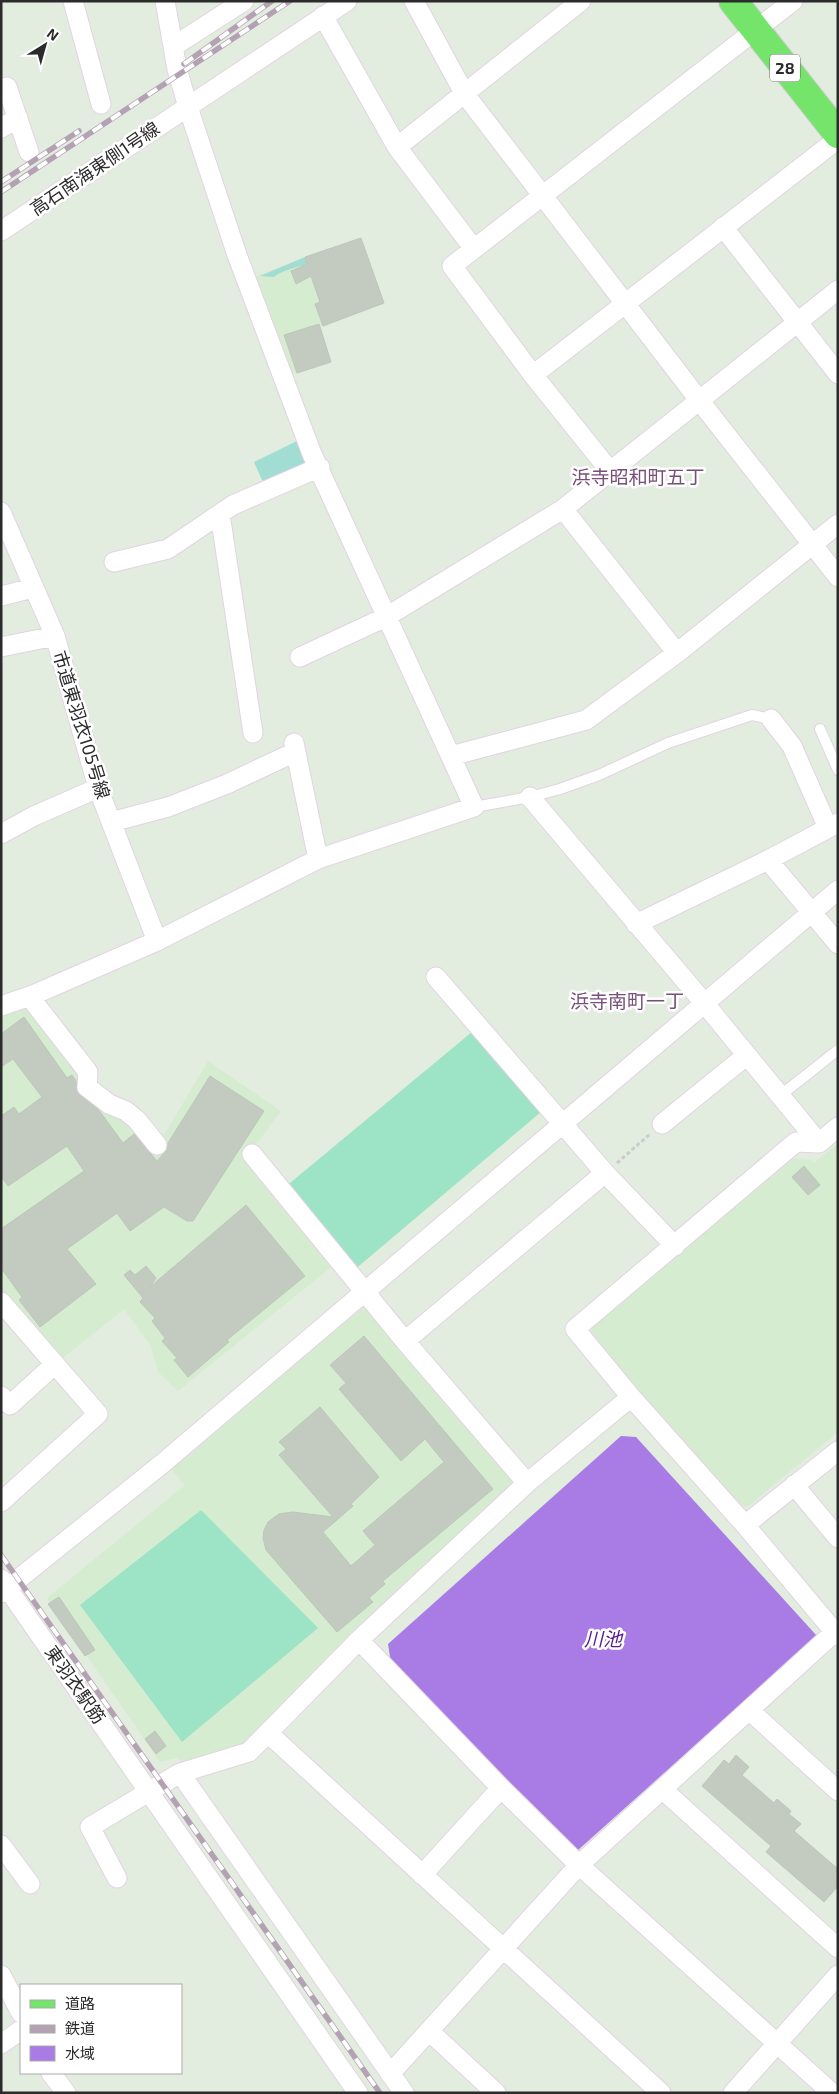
<svg xmlns="http://www.w3.org/2000/svg" width="839" height="2094" viewBox="0 0 839 2094" font-family="'Exo 2','Noto Sans JP',sans-serif">
	<style>
		.education { fill: #d5ecd0 }
		.green { fill: #a1ddd2 }
		.pitch { fill: #9de3c6 }
		.water { fill: #a87ce4 }
		.building { fill: #c3cbc1; stroke: #bbc7b9 }
		.lines { fill: none; stroke-linecap: round; stroke-linejoin: round }
		.lane-casing { stroke: #e2d4e2; stroke-width: 12 }
		.street-casing { stroke: #e2d4e2; stroke-width: 21 }
		.primary-casing { stroke: #ccc; stroke-width: 30 }
		.path { stroke: #ccc; stroke-width: 3; stroke-dasharray: 4 2.5; stroke-linecap: butt }
		.lane { stroke: #fff; stroke-width: 10 }
		.street { stroke: #fff; stroke-width: 19 }
		.primary { stroke: #74e46b; stroke-width: 28 }
		.rail-casing { stroke: #b4a2b4; stroke-width: 5.5 }
		.rail { stroke: #fff; stroke-width: 4; stroke-dasharray: 11; stroke-linecap: butt }
		.labels { text-anchor: middle; stroke-width: 5; stroke-linejoin: round; paint-order: stroke }
		.shield { fill: #fff; stroke: #6b6b6b; stroke-width: 1 }
		.shield-label { font-size: 16px; font-weight: bold; fill: #2b2b2b }
		.street-label { font-size: 18px; fill: #2b2b2b; stroke: #fff }
		.neighbourhood-label { font-size: 19px; fill: #774f78; stroke: #fff }
		.water-label { font-size: 19px; font-style: italic; fill: #561a91; stroke: #fff }
	</style>
	<rect width="100%" height="100%" fill="#e2ecdf"/>
	<path class="education" d="M361 238 384 303 321 327 331 362 297 373H289L252 278 305 257Z
		M31 1004 85 1071 157 1147 208 1061 281 1111 248 1155 336 1263 178 1391 158 1372 151 1346 124 1309 58 1362 1 1298V1015Z
		M838 1143V1432L748 1506H739L591 1335 593 1326 793 1158 811 1160 814 1163Z
		M365 1306 513 1479 511 1488 245 1746 183 1763 177 1758 160 1762 47 1598 185 1485 168 1466Z"/>
	<path class="green" d="M305 257 307 264C297 267 281 271 274 277L260 276Z
		M301 439 311 461 263 482 254 462Z"/>
	<path class="pitch" d="M478 1027 548 1106 353 1271 284 1188Z
		M201 1510 318 1628 182 1742 80 1605Z"/>
	<path class="water" d="M621 1436 636 1437 817 1636 577 1851 391 1663 388 1644Z"/>
	<path class="building" d="M361 238 384 303 323 326 315 304 320 302 311 276 296 284 291 271 307 264 305 257Z
		M319 324 331 362 297 373 284 335Z
		M24 1017 67 1078 72 1075 76 1081 77 1092 98 1109 123 1143 134 1134 157 1161 167 1150 168 1143 210 1076 264 1111 193 1221H187L164 1207 130 1231 117 1213 67 1249 96 1284 40 1327 19 1300 22 1297 1 1268V1229L84 1171 67 1146 8 1186 1 1176V1116L14 1107 19 1114 42 1097 13 1059 1 1067V1034Z
		M804 1166 820 1185 808 1195 792 1177Z
		M246 1205 305 1276 227 1340 229 1342 188 1377 174 1360 177 1358 162 1341 165 1338 152 1321 155 1318 140 1302 143 1298 124 1275 130 1270 135 1275 146 1266 156 1278 150 1287Z
		M364 1336 493 1489 383 1581 385 1584 369 1598 373 1602 337 1632 266 1550 263 1538 264 1530 268 1522 279 1514 293 1512 333 1517 279 1455 286 1449 279 1442 320 1407 379 1477 351 1504 353 1506 323 1532 351 1566 375 1545 363 1531 444 1462 425 1439 401 1461 339 1389 346 1383 330 1365Z
		M59 1597 95 1650 85 1656 48 1604Z
		M155 1731 166 1746 156 1754 145 1739Z
		M736 1755 749 1767 742 1775 774 1803 777 1799 791 1811 789 1814 801 1824 794 1831 838 1869V1886L824 1902 766 1852 771 1846 702 1786 724 1760 729 1764Z"/>
	<g class="lines">
		<defs>
			<path id="lane" d="M820 729 838 770
				M474 807 530 797 560 789 599 775 668 743 752 715 771 719
				M781 1095 838 1050"/>
			<path id="street" d="M73 1 101 104
				M414 1 464 93 699 400 838 577
				M323 16 397 147 474 249
				M174 46 244 1
				M1 89 7 87 29 152
				M1 128 18 118
				M397 147 581 1
				M723 227 838 374
				M1 231 347 1
				M533 375 838 139
				M610 471 533 375 452 266 793 1
				M563 509 677 653
				M1 512 55 636 98 788 157 941
				M220 514 253 733
				M114 562 168 549 233 505 320 467
				M1 596 33 588
				M1 647 55 636
				M300 657 386 617 563 509 838 290
				M771 719 792 746 828 828
				M294 743 318 859
				M451 756 586 720 677 653 838 524
				M530 797 705 1004 819 1143
				M111 822 168 807 227 784 295 752
				M1 834 34 816 98 788
				M768 860 838 944
				M636 924 768 860 838 823
				M436 977 605 1173 675 1246
				M29 996 88 1072 87 1087 109 1104 126 1111 137 1120 157 1145
				M1 1006 33 995 157 941 318 859 474 807 312 454 237 255 188 107 177 69 165 1
				M662 1124 747 1055
				M838 1127 819 1143 796 1142 575 1329 631 1397 745 1525 838 1636
				M252 1154 405 1341 527 1483
				M1 1302 98 1414 1 1502
				M405 1341 605 1173
				M1 1396 10 1405 55 1364
				M794 1485 838 1538
				M745 1525 838 1451
				M1 1579 358 2093
				M1 1593 163 1463 838 890
				M359 1640 501 1788 579 1865 832 2093
				M749 1710 838 1791
				M268 1733 661 2093
				M180 1773 404 2093
				M662 1789 838 1948
				M1 1845 30 1884
				M422 1875 501 1788
				M117 1878 90 1827 180 1773 249 1752 359 1640 527 1483 631 1397
				M1 1975 21 2013
				M429 2031 496 2093
				M1 2044 21 2030
				M51 2073 66 2093
				M390 2074 579 1865 838 1629
				M733 2093 838 1975"/>
			<path id="primary" d="M733 1 838 134"/>
		</defs>
		<use href="#lane" class="lane-casing"/>
		<use href="#street" class="street-casing"/>
		<use href="#primary" class="primary-casing"/>
		<path class="path" d="M617 1163 650 1134"/>
		<use href="#lane" class="lane"/>
		<use href="#street" class="street"/>
		<use href="#primary" class="primary"/>
		<defs>
			<path id="rail" d="M184 64 272 1
				M1 182 79 131
				M1 192 290 1
				M1 1555 380 2093"/>
		</defs>
		<use href="#rail" class="rail-casing"/>
		<use href="#rail" class="rail"/>
	</g>
	<g class="labels">
		<rect class="shield" x="770" y="54.5" width="30" height="27" rx="4"/>
		<g class="shield-label">
			<text x="785" y="74">28</text>
		</g>
		<g class="street-label">
			<text transform="translate(95 169) rotate(-34)" y="6">高石南海東側1号線</text>
			<text transform="translate(81 725) rotate(73)" y="6">市道東羽衣105号線</text>
			<text transform="translate(75 1685) rotate(55)" y="6">東羽衣駅筋</text>
		</g>
		<g class="neighbourhood-label">
			<text x="638" y="484">浜寺昭和町五丁</text>
			<text x="627" y="1008">浜寺南町一丁</text>
		</g>
		<g class="water-label">
			<text x="603" y="1646">川池</text>
		</g>
	</g>
	<rect width="839" height="2094" fill="none" stroke="#2b2b2b" stroke-width="5"/>
	<rect x="20" y="1984" width="162" height="90" fill="#ffffff" stroke="#aaaaaa"/>
	<rect x="30" y="2000" width="25" height="8" fill="#74e46b" stroke="#aaaaaa"/>
	<text x="65" y="2009" font-size="15" fill="#2b2b2b">道路</text>
	<rect x="30" y="2025" width="25" height="8" fill="#b4a2b4" stroke="#aaaaaa"/>
	<text x="65" y="2034" font-size="15" fill="#2b2b2b">鉄道</text>
	<rect x="30" y="2046" width="25" height="15" fill="#a87ce4" stroke="#aaaaaa"/>
	<text x="65" y="2059" font-size="15" fill="#2b2b2b">水域</text>
	<g transform="translate(45 45) rotate(37)" stroke="#ffffff" stroke-width="4" paint-order="stroke">
	<path d="M0-4L9 19L0 12L-9 19Z" fill="#2b2b2b"/>
	<text y="-8" font-size="14" font-weight="bold" text-anchor="middle" fill="#2b2b2b">N</text>
	</g>
</svg>
